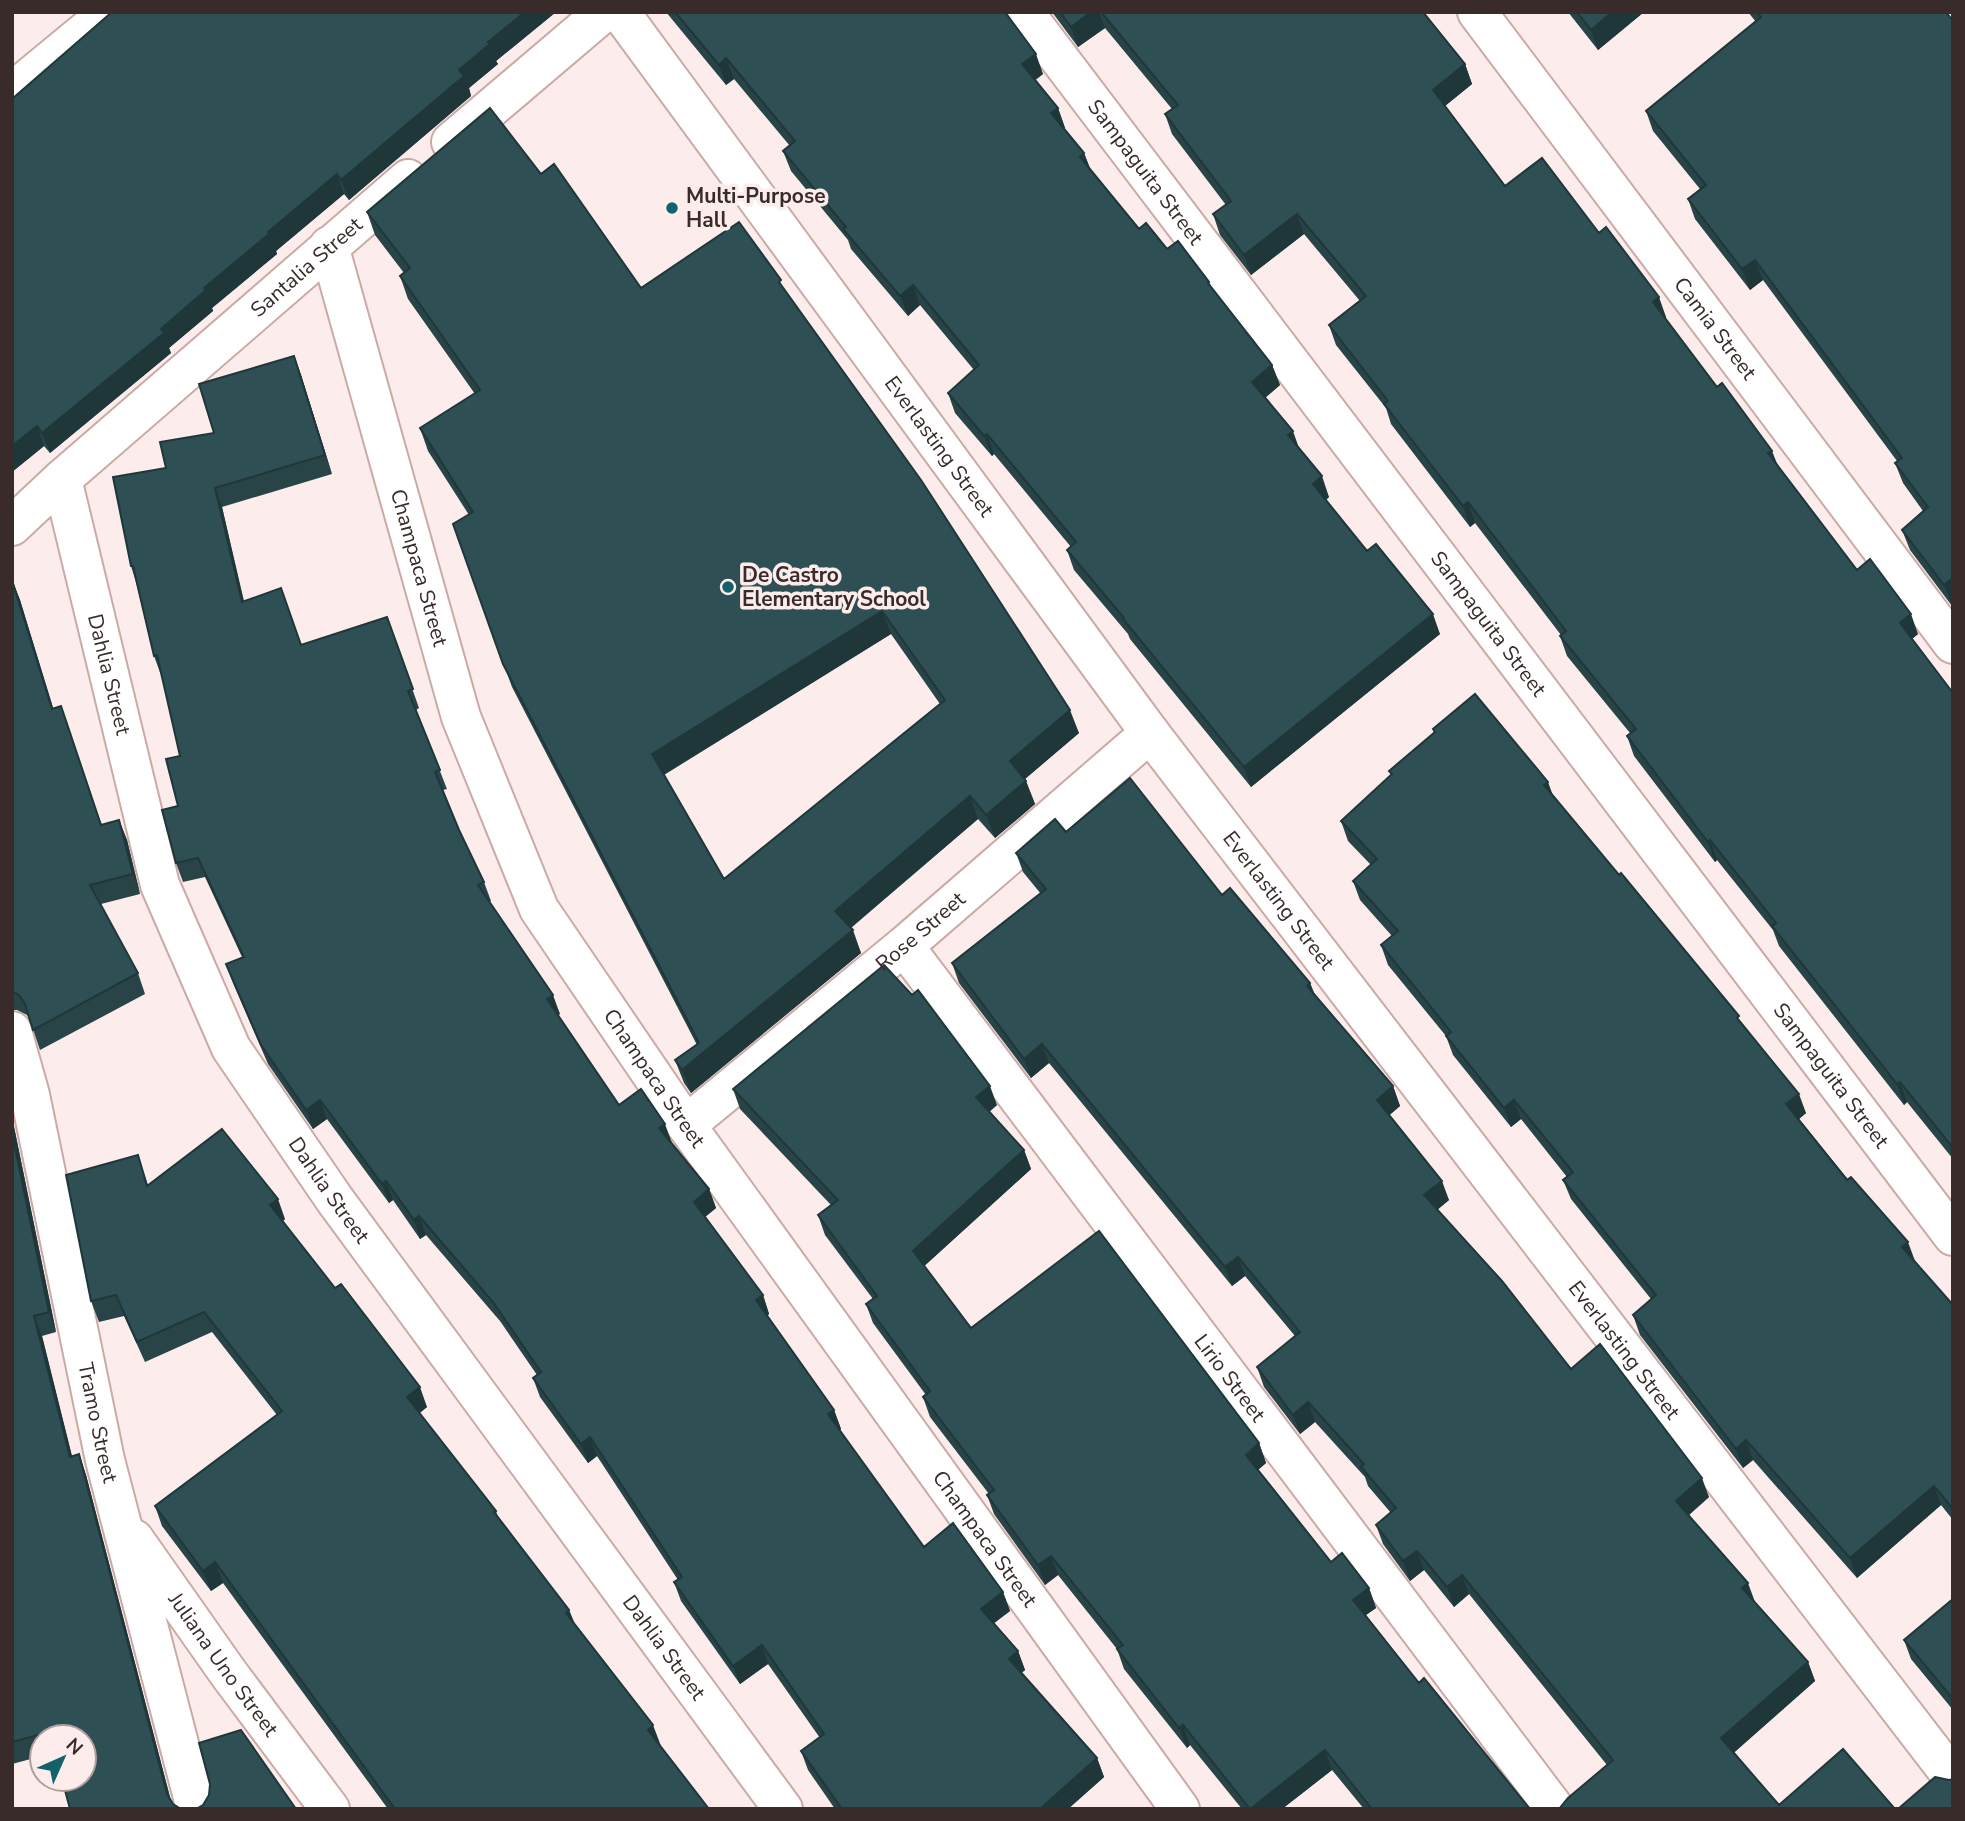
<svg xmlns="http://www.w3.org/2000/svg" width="1965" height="1821" viewBox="0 0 1965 1821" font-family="'Nunito Sans',sans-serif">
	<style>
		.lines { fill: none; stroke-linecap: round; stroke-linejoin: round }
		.minor-casing { stroke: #cbaaa6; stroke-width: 42 }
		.minor { stroke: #fff; stroke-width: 38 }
		.wall { fill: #284447; fill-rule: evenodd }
		.shaded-wall { fill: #20373a }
		.building { fill: #2e4f53; stroke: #20373a; stroke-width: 2; fill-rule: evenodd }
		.poi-dot { fill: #13626a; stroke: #fcedec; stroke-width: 2.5 }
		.labels { text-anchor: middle; stroke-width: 7; stroke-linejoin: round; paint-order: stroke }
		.street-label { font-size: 21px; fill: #382b29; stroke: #fcedec }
		.poi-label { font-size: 21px; font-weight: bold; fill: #382b29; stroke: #fcedec; text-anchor: start }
	</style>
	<rect width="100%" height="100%" fill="#fcedec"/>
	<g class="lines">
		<defs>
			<g id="minor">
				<path id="s1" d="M620 12 1150 733 1953 1778"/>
				<path id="s2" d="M1024 12 1953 1236"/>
				<path id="s3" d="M1477 12 1953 644"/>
				<path d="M12 92 109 12"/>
				<path d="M451 142 604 12"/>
				<path id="s4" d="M329 246 461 717 539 909 686 1125 1180 1809"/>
				<path id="s5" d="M62 479 160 885 231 1048 335 1200 783 1809"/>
				<path id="s6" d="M12 526 62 479 408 179"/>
				<path id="s7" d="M904 946 1555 1809"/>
				<path id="s8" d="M12 1031 30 1095 105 1460 196 1809"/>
				<path id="s9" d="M686 1125 904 946 1150 733"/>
				<path id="s10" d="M134 1539 229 1674 330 1809"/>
			</g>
		</defs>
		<use href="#minor" class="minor-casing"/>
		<use href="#minor" class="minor"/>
	</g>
	<path class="wall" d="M112 12H556L496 61 498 64 469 88 471 96 349 200 344 194 276 251 277 254 212 308 213 311 169 348 171 353 50 453 44 446 12 472V99Z
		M666 12H1005L1043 74 1035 80 1058 108 1065 128H1064L1084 153 1090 169 1139 229 1209 282 1212 288 1272 365 1280 385 1265 398 1299 448 1329 497 1326 500 1367 551 1440 634 1251 787 1130 639 1128 634 1074 570 1067 550 1071 547 994 454 992 456 955 413 948 393 974 370 920 305 908 316 851 249 848 240 791 171 783 151 790 146 734 79 726 85Z
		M1052 12H1427L1424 15 1465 64 1472 84 1445 106 1505 186 1599 233 1666 317 1665 318 1857 570 1918 634 1912 639 1953 693V1159L1907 1102 1904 1105 1779 946 1773 930 1717 860 1715 862 1634 756 1627 736 1630 733 1567 656 1560 636 1561 635 1475 523 1470 527 1391 424 1386 408 1336 345 1329 325 1360 301 1304 234 1251 275 1220 235 1213 214 1226 205 1172 134 1165 114 1172 109 1105 28 1078 47Z
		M1568 12H1644L1598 50Z
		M1748 12H1946L1952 606 1910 550 1902 530 1923 511 1903 483 1895 463 1897 461 1763 280 1750 290 1695 219 1688 199 1700 189 1653 131 1646 111 1756 22Z
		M541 174 641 288 784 290 1079 733 1025 779 1035 804 995 838 978 819 851 928 861 953 691 1093 684 1083 675 1060 697 1045 512 687 453 524 469 515 428 451 420 428 475 394 408 299 400 276 404 273 375 235 367 212ZM891 634 940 704 724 879 664 775Z
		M294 356 301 375 332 474 222 507 244 601 301 645 387 617 419 708 416 710 447 789 443 790 459 830 484 882 491 901 489 902 560 1014 558 1015 619 1105 672 1143 709 1189 716 1208 705 1217 763 1295 769 1314 767 1316 834 1410 841 1429 840 1430 924 1547 1003 1592 1010 1611 993 1623 1018 1651 1025 1670 1021 1673 1097 1758 1104 1777 1068 1809H835L808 1770 801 1751 820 1738 768 1664 740 1684 681 1601 674 1582 678 1580 597 1456 588 1463 540 1397 533 1378 537 1375 500 1321 426 1235 420 1239 393 1200 389 1203 327 1119 313 1129 268 1064 233 983 226 964 242 957 205 877 183 882 176 863 180 756 162 675H161L154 656 136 582 131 566 166 468 214 433Z
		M12 580 20 600 53 709 102 825 119 820 127 840 140 894 101 904 138 973 145 994 40 1050 30 1020 27 1015 17 1010H12Z
		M1433 729 1552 794 1742 1025 1806 1113 1799 1119 1914 1261 1953 1305V1520L1941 1505 1857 1578 1753 1460 1743 1468 1640 1335 1633 1315 1651 1299 1571 1199 1563 1180 1567 1177 1521 1119 1511 1127 1453 1055 1446 1036 1388 965 1381 945 1392 936 1360 900 1353 881 1371 865 1348 841 1341 821 1391 775 1389 771 1434 733Z
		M1066 832 1222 895 1310 983 1315 996 1393 1086 1400 1106 1389 1115 1449 1200 1437 1210 1571 1369 1709 1497 1689 1515 1755 1602V1603L1808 1662 1815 1681 1733 1753 1779 1805 1895 1809H1559L1607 1765 1469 1594 1454 1607 1424 1570 1410 1581 1383 1544 1376 1525 1391 1513 1368 1486 1365 1477 1315 1422 1300 1434 1264 1387 1257 1367 1295 1336 1245 1276 1232 1286 1049 1063 1031 1078 959 983 952 963 1041 894 1023 872 1016 853Z
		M733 1089 997 1105 989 1112 1024 1150 1031 1169 924 1266 971 1328 1259 1443 1266 1463 1258 1470 1331 1562 1369 1588 1376 1608 1366 1615 1419 1683 1530 1809H1364L1332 1770 1282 1809H1242L1190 1745 1187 1748 1124 1669 1117 1649 1058 1575 1045 1585 994 1514 987 1495 989 1494 930 1417 923 1397 926 1395 873 1323 866 1304 873 1299 825 1235 818 1215 831 1205 740 1109Z
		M12 1117 56 1332 42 1336 72 1456 79 1454 86 1475 171 1801 173 1804 181 1809H70L62 1779H84V1737H42V1756L12 1764Z
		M138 1155 148 1185 285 1219 283 1221 427 1407 419 1413 496 1511 498 1517 569 1610 575 1624 660 1746 709 1809H388L223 1583 211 1591 162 1526 155 1506 277 1415 212 1332 145 1362 124 1316 99 1322 91 1301Z
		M1953 1599V1710L1911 1659 1904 1640Z"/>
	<path class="shaded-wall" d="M525 12H556L496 61 498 64 469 88 471 96 349 200 341 180 488 42Z
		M1091 12H1099L1105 28 1078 47 1071 27Z
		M1612 12H1644L1598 50 1591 30Z
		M1036 54 1043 74 1029 85 1022 64Z
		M726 58 734 79 726 85 719 65Z
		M1465 64 1472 84 1440 110 1433 90Z
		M1058 108 1065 128 1059 133 1051 113Z
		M1084 153 1092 173 1080 157Z
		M337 174 344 194 276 251 277 254 212 308 213 311 169 348 171 353 50 453 42 433 161 329 204 288 268 232Z
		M1297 214 1304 234 1251 275 1244 255Z
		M1755 260 1763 280 1750 290 1742 269Z
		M913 285 920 305 908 316 900 296Z
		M1659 297 1666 317 1660 322 1653 302Z
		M294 356 301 375 332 474 325 455Z
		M1272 365 1280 385 1260 402 1252 382Z
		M37 426 44 446 12 472V446Z
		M1293 431 1300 451 1288 435Z
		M987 434 994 454 992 456 984 436Z
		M1772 451 1780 471 1768 453Z
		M1322 476 1329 497 1320 504 1313 484Z
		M215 488 222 507 248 621 242 602Z
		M1468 502 1475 523 1470 527 1463 506Z
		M1953 578V605L1952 606 1944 585Z
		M12 580 20 600 60 730 52 709Z
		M882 611 891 634 660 777 652 754Z
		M1433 614 1440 634 1251 787 1244 767Z
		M1911 614 1918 634 1907 643 1900 623Z
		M1070 710 1079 733 1019 784 1010 761Z
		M1026 781 1035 804 995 838 986 815Z
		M1548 782 1555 801 1544 785Z
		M970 796 978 819 843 934 835 911Z
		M119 820 127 840 140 894 133 874Z
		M1710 840 1717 860 1715 862 1708 842Z
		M853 930 861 953 691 1093 682 1070Z
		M1310 983 1318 1002 1307 986Z
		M553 995 560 1014 553 1018 547 999Z
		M1042 1044 1049 1063 1031 1078 1024 1059Z
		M1900 1082 1907 1102 1904 1105 1897 1084Z
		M990 1086 997 1105 983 1117 976 1097Z
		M1393 1086 1400 1106 1384 1120 1377 1100Z
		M1799 1094 1806 1113 1793 1124 1786 1104Z
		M320 1100 327 1119 313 1129 306 1110Z
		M1514 1100 1521 1119 1511 1127 1504 1108Z
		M12 1117 56 1332 49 1312 12 1133Z
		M665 1124 672 1143 666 1147 659 1128Z
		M1024 1150 1031 1169 920 1270 913 1251Z
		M386 1181 393 1200 389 1203 382 1184Z
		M1442 1181 1449 1200 1431 1215 1424 1195Z
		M709 1189 716 1208 700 1221 694 1202Z
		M278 1199 285 1219 277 1225 270 1205Z
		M419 1216 426 1235 420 1239 414 1220Z
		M1908 1242 1915 1261 1902 1247Z
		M1238 1257 1245 1276 1232 1286 1225 1267Z
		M763 1295 769 1314 762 1319 756 1300Z
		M34 1316 42 1336 77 1477 70 1457Z
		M420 1387 427 1407 414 1418 407 1397Z
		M1308 1402 1315 1422 1300 1434 1293 1415Z
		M834 1410 841 1429 835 1433 828 1414Z
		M590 1437 597 1456 588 1463 581 1444Z
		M1746 1440 1753 1460 1743 1468 1736 1449Z
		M1259 1443 1266 1463 1253 1474 1246 1455Z
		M79 1454 86 1475 173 1809 167 1794Z
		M1702 1478 1709 1497 1683 1520 1676 1501Z
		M1934 1486 1941 1505 1857 1578 1850 1558Z
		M1417 1551 1424 1570 1410 1581 1403 1561Z
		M1051 1556 1058 1575 1045 1585 1038 1565Z
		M215 1562 223 1583 211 1591 203 1571Z
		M1462 1575 1469 1594 1454 1607 1447 1587Z
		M1748 1583 1755 1602 1749 1608 1742 1588Z
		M1369 1588 1376 1608 1360 1619 1353 1600Z
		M1003 1592 1010 1611 988 1628 981 1609Z
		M569 1610 577 1631 566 1613Z
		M762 1645 768 1664 740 1684 733 1666Z
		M1018 1651 1025 1670 1016 1678 1009 1659Z
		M1808 1662 1815 1681 1728 1758 1721 1738Z
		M653 1725 661 1746 648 1730Z
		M1183 1725 1190 1745 1187 1748 1179 1728Z
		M1325 1750 1332 1770 1282 1809H1250Z
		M1097 1758 1104 1777 1068 1809H1040Z"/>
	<path class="building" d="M112 12H525L488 42 490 44 459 70 464 76 341 180 337 174 268 232 269 234 204 288 206 290 161 329 164 333 42 433 37 426 12 446V99Z
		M675 12H1005L1036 54 1022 64 1058 108 1051 113 1084 153 1080 157 1139 229 1146 223 1167 249 1178 241 1209 282 1208 283 1272 365 1252 382 1293 431 1288 435 1322 476 1313 484 1367 551 1376 544 1433 614 1244 767 1123 619 1124 618 1067 550 1076 542 987 434 984 436 948 393 979 365 913 285 900 296 843 229 846 227 783 151 795 141 726 58 719 65Z
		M1060 12H1091L1071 27Z
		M1101 12H1423L1465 64 1433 90 1505 186 1542 158 1599 233 1606 227 1659 297 1653 302 1717 387 1722 383 1772 451 1768 453 1857 570 1870 559 1911 614 1900 623 1953 693V1148L1900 1082 1897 1084 1772 926 1776 923 1710 840 1708 842 1627 736 1636 729 1560 636 1566 631 1468 502 1463 506 1384 404 1388 401 1329 325 1366 296 1297 214 1244 255 1213 214 1231 201 1165 114 1178 105Z
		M1577 12H1612L1591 30Z
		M1757 12H1946L1953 21V578L1944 585 1902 530 1928 507 1895 463 1902 458 1755 260 1742 269 1688 199 1706 185 1646 111 1761 17Z
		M490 108 541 174 554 164 641 288 739 222 781 280 779 282 921 480 1070 710 1010 761 1026 781 986 815 970 796 835 911 853 930 682 1070 675 1060 699 1043 503 664 453 524 473 512 420 428 480 390 400 276 410 268 367 212ZM882 611 945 700 724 879 652 754Z
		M294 356 325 455 215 488 242 602 281 588 301 645 387 617 413 689 408 691 440 770 435 772 459 830 484 882 478 885 553 995 547 999 619 1105 641 1089 665 1124 659 1128 709 1189 694 1202 763 1295 756 1300 834 1410 828 1414 924 1547 953 1523 1003 1592 981 1609 1018 1651 1009 1659 1097 1758 1040 1809H842L801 1751 824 1734 762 1645 733 1666 674 1582 682 1577 590 1437 581 1444 533 1378 541 1372 493 1302 419 1216 414 1220 386 1181 382 1184 320 1100 306 1110 261 1045 226 964 244 957 198 858 176 863 162 810 178 806 166 759 180 756 157 655 154 656 133 566H131L113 477 166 468 160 442 214 433 199 384Z
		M12 580 52 709 61 706 101 825 119 820 133 874 90 885 138 973 33 1030 25 1004 19 995 12 991Z
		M1475 694 1548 782 1544 785 1619 875 1621 873 1739 1016 1737 1018 1799 1094 1786 1104 1847 1180 1851 1177 1908 1242 1902 1247 1953 1305V1509L1934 1486 1850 1558 1746 1440 1736 1449 1633 1315 1656 1295 1563 1180 1573 1172 1514 1100 1504 1108 1446 1036 1451 1032 1381 945 1398 931 1353 881 1377 859 1341 821 1392 774 1389 771 1435 732 1433 729Z
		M1130 778 1222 895 1230 888 1310 983 1307 986 1393 1086 1377 1100 1442 1181 1424 1195 1502 1281 1571 1369 1600 1344 1702 1478 1676 1501 1748 1583 1742 1588 1808 1662 1721 1738 1779 1805 1843 1749 1895 1809H1559L1568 1798 1613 1760 1462 1575 1447 1587 1417 1551 1403 1561 1376 1525 1396 1508 1361 1467 1364 1464 1308 1402 1293 1415 1257 1367 1300 1332 1238 1257 1225 1267 1042 1044 1024 1059 952 963 1046 889 1016 853 1055 819 1066 832Z
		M884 965 912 995 918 990 990 1086 976 1097 1024 1150 913 1251 971 1328 1099 1231 1259 1443 1246 1455 1331 1562 1342 1553 1369 1588 1353 1600 1419 1683 1424 1678 1530 1809H1372L1325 1750 1250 1809 1183 1725 1179 1728 1117 1649 1123 1645 1051 1556 1038 1565 987 1495 994 1490 923 1397 930 1391 866 1304 877 1296 818 1215 838 1200 733 1089Z
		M222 1129 278 1199 270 1205 335 1288 341 1284 420 1387 407 1397 496 1511 494 1512 569 1610 566 1613 653 1725 648 1730 709 1809H395L215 1562 203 1571 155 1506 282 1411 204 1312 137 1342 116 1295 91 1301 66 1175 138 1155 147 1186Z
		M12 1133 49 1312 34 1316 70 1457 79 1454 167 1794 173 1804 181 1809H70L62 1779H84V1737H51L49 1732 12 1742Z
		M1953 1599V1699L1904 1640Z
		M241 1730 296 1809H196L203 1805 209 1795 210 1784 199 1743Z
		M1935 1777 1949 1780 1953 1779V1809H1898Z"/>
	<g class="poi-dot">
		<circle cx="672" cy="208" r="7"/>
		<circle cx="728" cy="587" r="7"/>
	</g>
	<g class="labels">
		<g class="street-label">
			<text dy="7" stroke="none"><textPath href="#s2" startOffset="201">Sampaguita Street</textPath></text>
			<text dy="7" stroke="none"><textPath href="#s6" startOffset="392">Santalia Street</textPath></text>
			<text dy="7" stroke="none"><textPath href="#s3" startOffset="396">Camia Street</textPath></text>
			<text dy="7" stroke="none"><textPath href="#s1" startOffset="539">Everlasting Street</textPath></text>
			<text dy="7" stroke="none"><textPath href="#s4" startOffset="334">Champaca Street</textPath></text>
			<text dy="7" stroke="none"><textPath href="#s2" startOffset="768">Sampaguita Street</textPath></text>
			<text dy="7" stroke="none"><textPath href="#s5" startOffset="201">Dahlia Street</textPath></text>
			<text dy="7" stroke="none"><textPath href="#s1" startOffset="1106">Everlasting Street</textPath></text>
			<text dy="7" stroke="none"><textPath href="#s9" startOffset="304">Rose Street</textPath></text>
			<text dy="7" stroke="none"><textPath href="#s2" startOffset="1335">Sampaguita Street</textPath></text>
			<text dy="7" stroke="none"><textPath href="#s4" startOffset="901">Champaca Street</textPath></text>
			<text dy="7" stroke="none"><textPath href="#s5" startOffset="768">Dahlia Street</textPath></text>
			<text dy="7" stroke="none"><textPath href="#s1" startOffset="1673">Everlasting Street</textPath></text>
			<text dy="7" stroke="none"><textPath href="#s7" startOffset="541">Lirio Street</textPath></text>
			<text dy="7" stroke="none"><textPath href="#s8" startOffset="401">Tramo Street</textPath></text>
			<text dy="7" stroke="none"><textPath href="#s4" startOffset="1468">Champaca Street</textPath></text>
			<text dy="7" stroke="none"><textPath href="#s5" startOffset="1335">Dahlia Street</textPath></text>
			<text dy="7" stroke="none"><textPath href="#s10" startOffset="154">Juliana Uno Street</textPath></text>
		</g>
		<g class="poi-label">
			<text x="686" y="203">Multi-Purpose<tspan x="686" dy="24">Hall</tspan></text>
			<text x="742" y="582">De Castro<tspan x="742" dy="24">Elementary School</tspan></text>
		</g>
	</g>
	<rect width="1965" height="1821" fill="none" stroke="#382b29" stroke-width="28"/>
	<g transform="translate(63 1758) rotate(45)"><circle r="33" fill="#fcedec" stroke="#ae9f9e" stroke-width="2"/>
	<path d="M0-5L12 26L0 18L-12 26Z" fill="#13626a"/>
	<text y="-10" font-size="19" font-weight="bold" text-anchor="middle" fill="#382b29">N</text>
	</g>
</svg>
